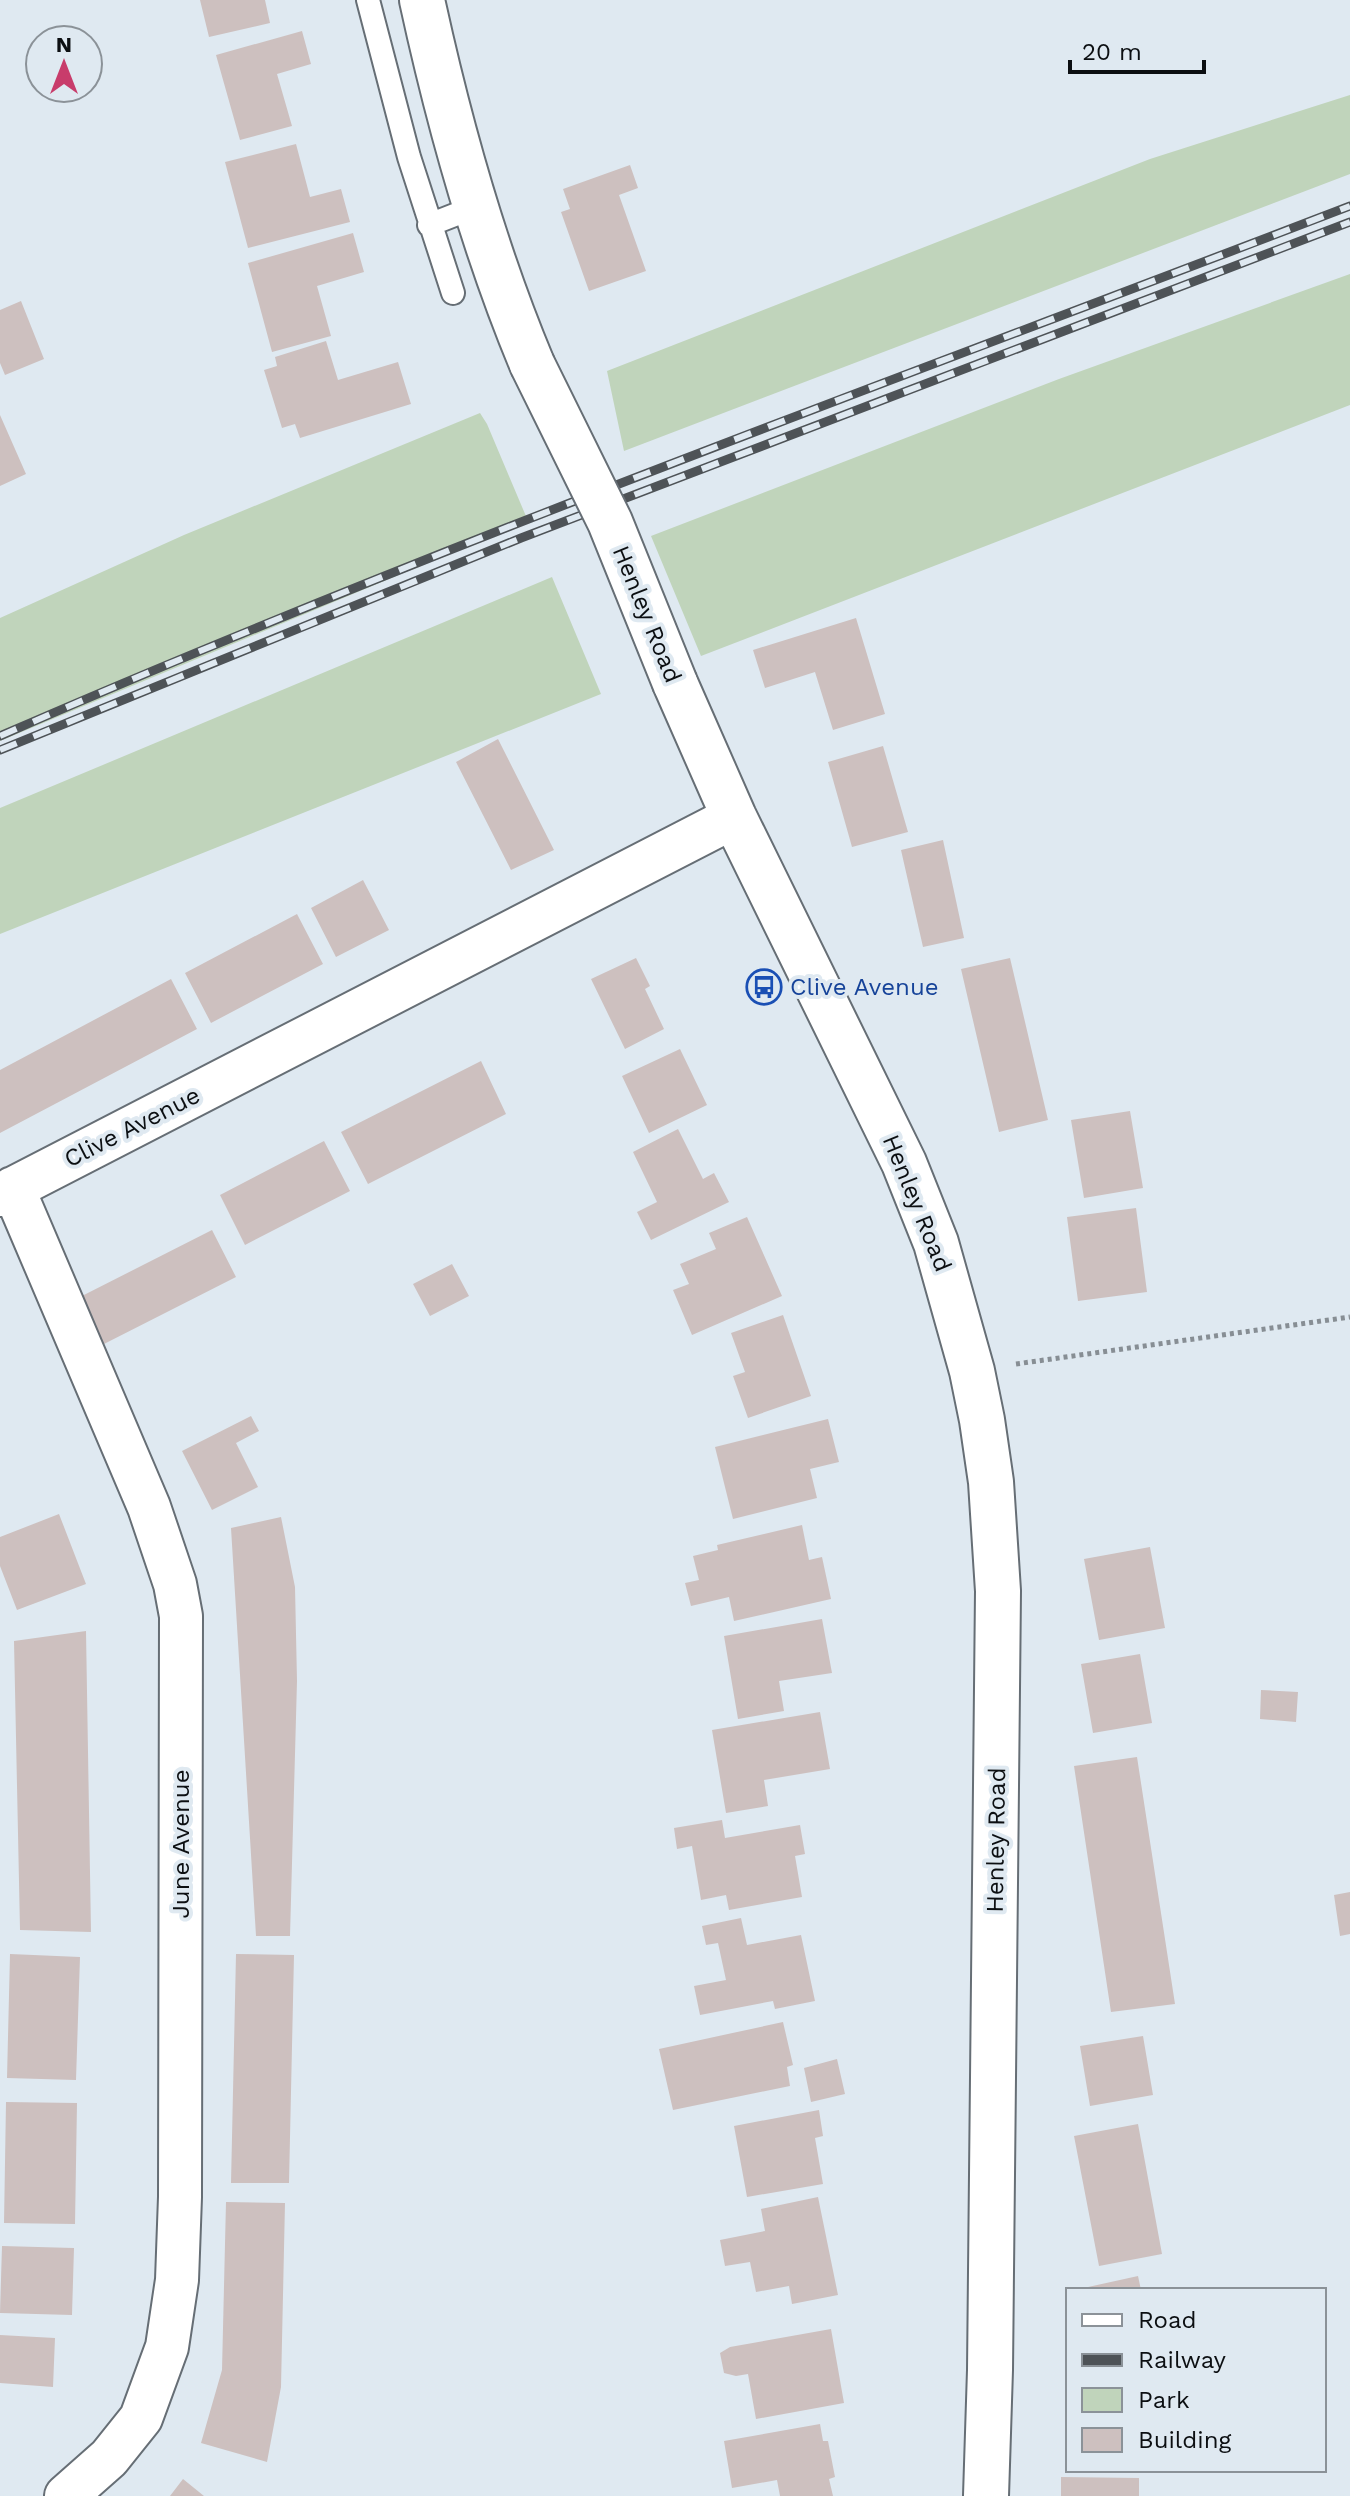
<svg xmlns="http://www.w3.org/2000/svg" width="1350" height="2496" viewBox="0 0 1350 2496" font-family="'Work Sans',sans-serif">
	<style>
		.green { fill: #c0d4bb }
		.building { fill: #cdc0bf }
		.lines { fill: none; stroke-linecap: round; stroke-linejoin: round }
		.lane-casing { stroke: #666e75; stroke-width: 26 }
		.street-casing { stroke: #666e75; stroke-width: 46 }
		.secondary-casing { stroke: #666e75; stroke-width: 48 }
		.path { stroke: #878e94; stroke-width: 5; stroke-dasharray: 4 4; stroke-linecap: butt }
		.lane { stroke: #fff; stroke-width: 22 }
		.street { stroke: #fff; stroke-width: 42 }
		.secondary { stroke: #fff; stroke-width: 44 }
		.rail-casing { stroke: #4e5357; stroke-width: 9 }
		.rail { stroke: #dfe9f1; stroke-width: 6; stroke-dasharray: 18; stroke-linecap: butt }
		.secondary-bridge-casing { stroke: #666e75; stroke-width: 48; stroke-linecap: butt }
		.secondary-bridge { stroke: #fff; stroke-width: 44 }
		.labels { text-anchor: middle; stroke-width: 8; stroke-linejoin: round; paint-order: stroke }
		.street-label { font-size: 24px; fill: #0c0f12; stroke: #dfe9f1 }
		.transit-label { font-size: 24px; fill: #164399; stroke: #dfe9f1; text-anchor: start }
	</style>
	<rect width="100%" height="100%" fill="#dfe9f1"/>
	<path class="green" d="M1350 95V174L624 451 607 371 1150 159Z
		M1350 274V405L701 656 651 536 1059 379Z
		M480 413 487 424 528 521 0 741V618L184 535Z
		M552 577 601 694 0 934V808Z"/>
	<path class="building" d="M200 0H265L270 23 209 37Z
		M302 31 311 64 277 74 292 126 240 140 216 55Z
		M296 144 310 197 341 189 350 222 248 248 225 162Z
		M630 165 638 188 619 195 646 271 589 291 561 212 570 209 563 189Z
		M353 233 364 272 317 286 331 336 272 352 248 263Z
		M21 301 44 359 5 375 0 363V310Z
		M326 341 338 380 398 362 411 404 300 438 295 424 282 428 264 370 277 366 275 357Z
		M0 415 26 474 0 486Z
		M856 618 885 714 833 730 815 672 765 688 753 650Z
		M498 739 554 850 511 870 456 762Z
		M883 746 908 832 852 847 828 762Z
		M943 840 964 938 923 947 901 850Z
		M363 880 389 930 336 957 311 908Z
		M297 914 323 964 211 1023 185 973Z
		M636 958 650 986 645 989 664 1029 625 1049 591 979Z
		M1010 958 1048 1120 999 1132 961 969Z
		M171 979 197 1029 0 1133V1070Z
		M680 1049 707 1105 649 1133 622 1076Z
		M481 1061 506 1114 368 1184 341 1132Z
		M1130 1111 1143 1188 1084 1198 1071 1120Z
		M678 1129 703 1179 714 1173 729 1202 651 1240 637 1212 657 1202 633 1152Z
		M324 1141 350 1191 245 1245 220 1195Z
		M1136 1208 1147 1292 1078 1301 1067 1217Z
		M747 1217 782 1296 692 1335 673 1290 689 1284 680 1264 716 1249 709 1233Z
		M212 1230 236 1277 102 1345 78 1298Z
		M452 1264 469 1296 430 1316 413 1284Z
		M783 1315 811 1396 748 1418 733 1376 745 1372 731 1333Z
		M251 1416 259 1431 236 1443 258 1487 212 1510 182 1451Z
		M828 1419 839 1462 810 1469 817 1498 733 1519 715 1447Z
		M59 1514 86 1584 17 1610 0 1566V1537Z
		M281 1517 295 1587 297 1681 290 1936H256L231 1528Z
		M802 1525 809 1560 822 1557 831 1599 734 1621 729 1597 691 1606 685 1583 699 1580 693 1556 718 1550 717 1545Z
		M1150 1547 1165 1628 1099 1640 1084 1559Z
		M822 1619 832 1673 779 1681 784 1711 738 1719 724 1636Z
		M86 1631 91 1932 20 1930 14 1641Z
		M1140 1654 1152 1723 1093 1733 1081 1664Z
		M1261 1690 1298 1692 1296 1722 1260 1719Z
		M820 1712 830 1769 764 1780 768 1806 726 1813 712 1730Z
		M1137 1757 1175 2004 1111 2012 1074 1766Z
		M722 1820 725 1838 800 1825 805 1854 795 1856 802 1897 729 1910 726 1895 701 1900 692 1846 677 1849 674 1828Z
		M1350 1892V1934L1340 1936 1334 1895Z
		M741 1918 747 1945 801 1935 815 2001 775 2009 773 2001 700 2015 694 1986 726 1980 718 1943 706 1945 702 1926Z
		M10 1954 80 1957 76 2080 7 2078Z
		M236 1954 294 1955 289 2183H231Z
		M783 2022 793 2065 787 2067 790 2086 673 2110 659 2049Z
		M1143 2036 1153 2095 1090 2106 1080 2046Z
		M837 2059 845 2094 811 2102 804 2068Z
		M6 2102 77 2103 75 2224 4 2223Z
		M819 2110 823 2136 815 2138 823 2184 747 2197 734 2126Z
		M1138 2124 1162 2254 1099 2266 1074 2136Z
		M818 2197 838 2295 792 2304 789 2286 756 2292 750 2262 725 2266 720 2240 765 2231 761 2209Z
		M226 2202 285 2203 281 2387 267 2462 201 2443 222 2370Z
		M2 2246 74 2248 72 2315 0 2313Z
		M1138 2276 1141 2290H1079V2289Z
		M831 2329 844 2403 756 2419 748 2374 736 2376 724 2373 720 2353 730 2347Z
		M0 2335 55 2338 53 2387 0 2383Z
		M820 2424 823 2441H828L835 2477 829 2479 833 2496H780L777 2480 732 2488 724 2441Z
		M1061 2477 1139 2478V2496H1061Z
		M183 2479 204 2496H170Z"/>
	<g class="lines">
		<defs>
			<path id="lane" d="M368 0 409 157 453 293
				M429 225 475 207"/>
			<path id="street" d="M13 1188 149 1507 175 1584 181 1616 180 2197 177 2280 167 2347 141 2418 109 2458 66 2496
				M0 1195 734 817"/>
			<path id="secondary" d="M422 0C449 124 483 247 532 364
				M675 683 734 817 904 1163 936 1243 972 1371 982 1420 991 1482 998 1591 990 2370 986 2496"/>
		</defs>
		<use href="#lane" class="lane-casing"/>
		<use href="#street" class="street-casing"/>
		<use href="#secondary" class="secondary-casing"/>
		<path class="path" d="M1016 1364 1350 1317"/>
		<use href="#lane" class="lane"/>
		<use href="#street" class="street"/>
		<use href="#secondary" class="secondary"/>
		<defs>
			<path id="rail" d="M0 736C443 543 899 379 1350 206
				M0 750 521 538 1350 222"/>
		</defs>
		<use href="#rail" class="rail-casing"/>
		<use href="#rail" class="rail"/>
		<defs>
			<path id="secondary-bridge" d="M532 364 610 522 675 683"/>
		</defs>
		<use href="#secondary-bridge" class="secondary-bridge-casing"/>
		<use href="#secondary-bridge" class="secondary-bridge"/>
	</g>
	<defs>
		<symbol id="bus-ring" viewBox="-11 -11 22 22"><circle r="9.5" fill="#dfe9f1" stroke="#1a4fb4" stroke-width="1.5"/><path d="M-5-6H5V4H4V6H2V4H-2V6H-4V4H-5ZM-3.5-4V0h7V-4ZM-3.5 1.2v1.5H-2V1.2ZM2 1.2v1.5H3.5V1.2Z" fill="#1a4fb4"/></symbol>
	</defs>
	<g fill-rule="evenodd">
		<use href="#bus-ring" x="744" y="967" width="40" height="40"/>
	</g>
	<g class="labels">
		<g class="street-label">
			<text transform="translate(647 614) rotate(68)" y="8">Henley Road</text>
			<text transform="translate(132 1127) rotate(-27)" y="8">Clive Avenue</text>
			<text transform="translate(917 1203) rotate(68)" y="8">Henley Road</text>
			<text transform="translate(996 1840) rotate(-89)" y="8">Henley Road</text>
			<text transform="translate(181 1844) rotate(-90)" y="8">June Avenue</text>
		</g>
		<g class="transit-label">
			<text x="790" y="995">Clive Avenue</text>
		</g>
	</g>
	<rect x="1066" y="2288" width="260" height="184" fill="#dfe9f1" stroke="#8b9298" stroke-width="2"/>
	<rect x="1082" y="2314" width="40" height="12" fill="#ffffff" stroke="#8b9298" stroke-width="2"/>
	<text x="1138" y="2328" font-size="24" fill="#0c0f12">Road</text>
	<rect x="1082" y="2354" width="40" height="12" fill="#4e5357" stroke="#8b9298" stroke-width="2"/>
	<text x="1138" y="2368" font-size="24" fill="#0c0f12">Railway</text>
	<rect x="1082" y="2388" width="40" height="24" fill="#c0d4bb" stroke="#8b9298" stroke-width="2"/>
	<text x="1138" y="2408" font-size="24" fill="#0c0f12">Park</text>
	<rect x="1082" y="2428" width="40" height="24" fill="#cdc0bf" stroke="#8b9298" stroke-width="2"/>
	<text x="1138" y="2448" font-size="24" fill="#0c0f12">Building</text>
	<g transform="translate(64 64)"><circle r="38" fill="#dfe9f1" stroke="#8b9298" stroke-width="2"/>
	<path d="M0-6L14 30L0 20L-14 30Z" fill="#c83c6b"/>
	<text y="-12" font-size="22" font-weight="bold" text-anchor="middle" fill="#0c0f12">N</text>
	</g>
	<path d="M1070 60v12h134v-12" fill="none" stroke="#0c0f12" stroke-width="4"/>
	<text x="1082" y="60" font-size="24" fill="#0c0f12" stroke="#dfe9f1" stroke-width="6" paint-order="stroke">20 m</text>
</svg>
